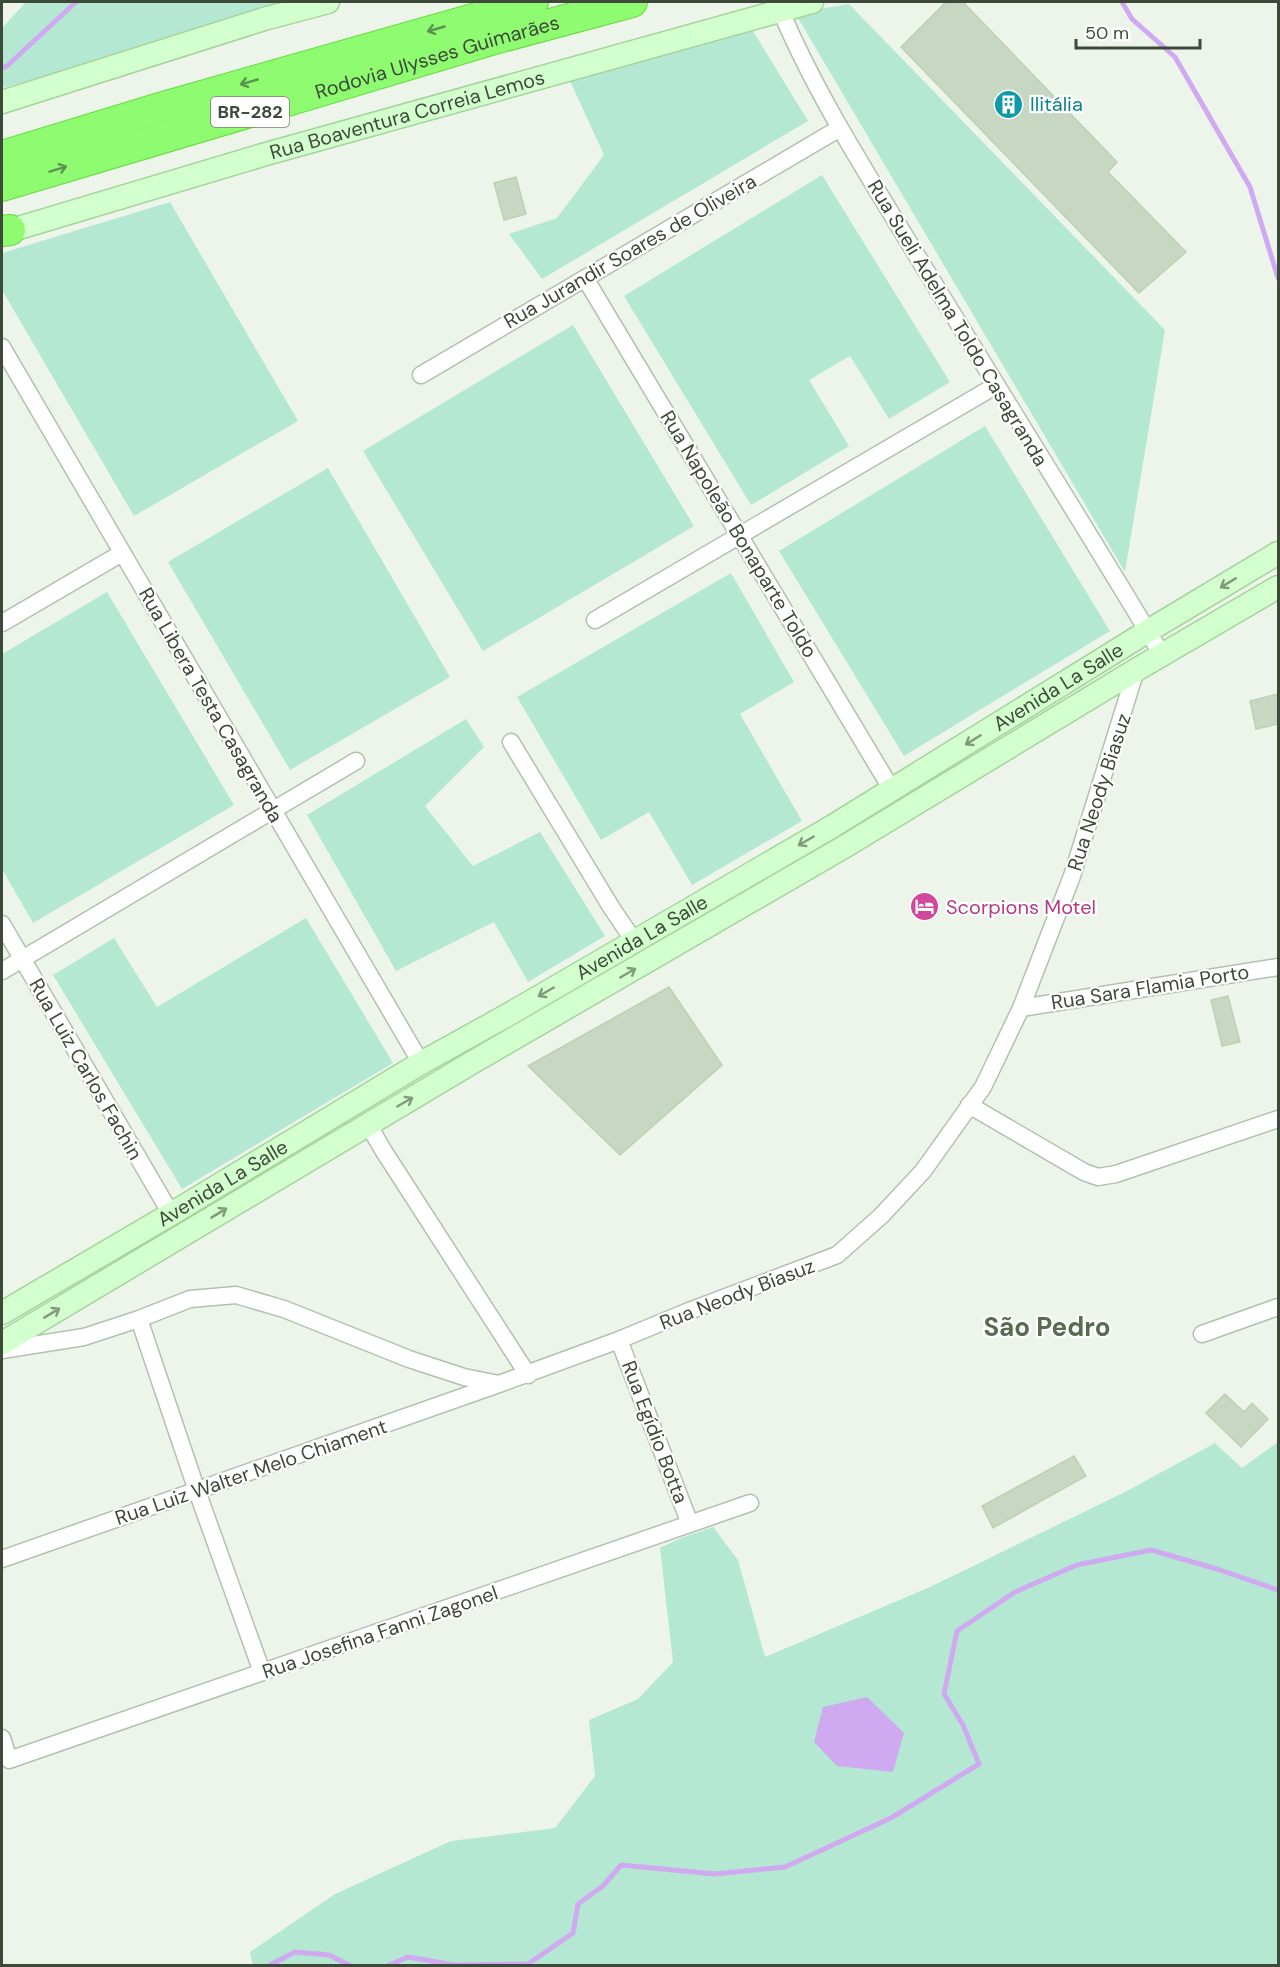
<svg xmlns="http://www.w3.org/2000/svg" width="1280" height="1967" viewBox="0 0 1280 1967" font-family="'DM Sans',sans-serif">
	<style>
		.green { fill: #b5e8d2 }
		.water { fill: #cfaaf0 }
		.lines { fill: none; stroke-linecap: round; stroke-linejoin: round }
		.stream { stroke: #cfaaf0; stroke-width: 5 }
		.building { fill: #c7d7c1; stroke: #bcd2b4; stroke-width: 1.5 }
		.street-casing { stroke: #b2c1ae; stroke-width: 19 }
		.secondary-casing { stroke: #a4d49c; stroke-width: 25 }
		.highway-casing { stroke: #66db3f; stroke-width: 32 }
		.street { stroke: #fff; stroke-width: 16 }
		.secondary { stroke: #d3fecd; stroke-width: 22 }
		.highway { stroke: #8efb71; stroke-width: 30 }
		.oneway { stroke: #5d914f }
		.oneway2 { stroke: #809b7c }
		.labels { text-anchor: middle; stroke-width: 4.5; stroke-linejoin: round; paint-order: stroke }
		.shield { fill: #fff; stroke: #778074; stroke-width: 1.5 }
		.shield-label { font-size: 18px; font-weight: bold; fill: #3d4a39 }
		.street-label { font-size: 20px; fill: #3d4a39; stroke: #fff }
		.culture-label { font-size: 20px; fill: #0d838f; stroke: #fff; text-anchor: start }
		.hotel-label { font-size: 20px; fill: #b23c85; stroke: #fff; text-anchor: start }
		.district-label { font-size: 26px; font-weight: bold; fill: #586c50; stroke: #fff }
	</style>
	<rect width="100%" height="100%" fill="#edf5eb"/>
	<path class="green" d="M26 2H284L94 63 2 88V28Z
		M849 4 1165 330 1125 572 795 13Z
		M750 26 808 121 542 279 509 234 557 218 604 155 570 81Z
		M822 175 950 382 889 419 850 356 809 380 849 446 751 505 624 296Z
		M170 202 298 421 134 516 2 290V253Z
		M573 325 694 526 483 651 363 451Z
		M985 426 1110 631 904 756 779 551Z
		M328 468 450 677 290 770 168 562Z
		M731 573 794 682 740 714 802 821 692 885 649 812 601 840 517 697Z
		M107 592 234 805 33 923 2 869V654Z
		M466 719 484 747 425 806 473 866 540 832 605 936 528 982 494 922 396 971 307 815Z
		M306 918 393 1063 182 1189 53 975 114 938 157 1007Z
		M1278 1442V1965L253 1966 250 1952 335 1894 451 1841 555 1828 595 1776 589 1720 638 1699 673 1662 660 1548 681 1538 713 1527 738 1560 765 1657 930 1587 1125 1492 1215 1443 1242 1468Z"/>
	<path class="water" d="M867 1697 904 1733 893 1772 837 1766 814 1742 823 1707Z"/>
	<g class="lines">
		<path class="stream" d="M1122 2 1132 19 1175 57 1250 187 1278 278
			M2 68 7 66 76 2
			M268 1966 295 1952 329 1955 351 1966
			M387 1966 408 1957 454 1965 528 1964 573 1933 578 1904 603 1886 621 1865 715 1874 785 1867 891 1818 979 1764 963 1725 944 1694 957 1631 1015 1592 1077 1565 1151 1550 1217 1569 1278 1590"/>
	</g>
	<path class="building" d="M946 2H963L1117 162 1108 172 1186 252 1139 293 901 47Z
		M516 177 526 214 504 220 494 183Z
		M1278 694V724L1256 729 1250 701Z
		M669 987 722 1065 620 1155 528 1066Z
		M1228 996 1240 1042 1222 1046 1211 1000Z
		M1225 1394 1244 1412 1252 1403 1268 1419 1241 1447 1206 1413Z
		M1074 1456 1086 1476 993 1528 982 1506Z"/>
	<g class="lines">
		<defs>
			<path id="street" d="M780 9C817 97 870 178 919 259 1000 392 1083 523 1162 655
				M585 278 892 790
				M2 347 421 1063
				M421 375 840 128
				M595 620 995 386
				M2 623 122 553
				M511 742 611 907 634 941
				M2 924 171 1214
				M2 971 356 761
				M1021 1008 1278 967
				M969 1105 1084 1172 1098 1177 1116 1174 1278 1119
				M368 1124 383 1150 528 1375
				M139 1319 197 1491 262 1672
				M1202 1334 1278 1307
				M619 1340 690 1524
				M2 1350 84 1337 139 1319 190 1299 236 1295 284 1309 409 1359 464 1377 499 1384 619 1340 689 1311 837 1255 881 1216 923 1171 983 1087 1021 1008 1072 876 1136 670
				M2 1559 499 1384
				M2 1738 9 1760 750 1503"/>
			<g id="secondary">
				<path d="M2 102 264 19 328 2"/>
				<path id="s1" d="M2 233 266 154 812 2"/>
				<path id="s2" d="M2 1313 171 1214 421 1063 506 1016 833 826 1148 631 1278 553"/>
				<path d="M2 1343 473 1062 844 847 1136 670 1278 587"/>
			</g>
			<g id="highway">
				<path d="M2 156 163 107 533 2"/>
				<path id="s3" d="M2 186 498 38 632 2"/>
				<path d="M2 231 10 230"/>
			</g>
		</defs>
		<use href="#street" class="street-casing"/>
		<use href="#secondary" class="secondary-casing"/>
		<use href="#highway" class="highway-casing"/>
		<use href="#street" class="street"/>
		<use href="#secondary" class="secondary"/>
		<use href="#highway" class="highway"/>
	</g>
	<defs><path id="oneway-shaft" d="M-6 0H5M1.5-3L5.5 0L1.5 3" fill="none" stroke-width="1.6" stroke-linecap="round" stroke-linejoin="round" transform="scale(1.5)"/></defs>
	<g class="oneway">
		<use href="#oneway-shaft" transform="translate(436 29) rotate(164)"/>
		<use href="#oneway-shaft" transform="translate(249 82) rotate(164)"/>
		<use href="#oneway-shaft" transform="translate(58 169) rotate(-17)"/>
	</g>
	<g class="oneway2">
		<use href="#oneway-shaft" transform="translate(1228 583) rotate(149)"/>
		<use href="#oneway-shaft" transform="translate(973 740) rotate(148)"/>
		<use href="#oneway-shaft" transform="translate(806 841) rotate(150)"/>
		<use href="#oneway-shaft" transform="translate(628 973) rotate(-30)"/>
		<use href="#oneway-shaft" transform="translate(546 992) rotate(150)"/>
		<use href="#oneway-shaft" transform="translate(405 1102) rotate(-30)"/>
		<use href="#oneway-shaft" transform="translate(219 1213) rotate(-31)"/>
		<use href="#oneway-shaft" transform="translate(52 1313) rotate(-31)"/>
	</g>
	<defs>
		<symbol id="building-disc" viewBox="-11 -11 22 22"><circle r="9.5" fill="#0f9aa8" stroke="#fff"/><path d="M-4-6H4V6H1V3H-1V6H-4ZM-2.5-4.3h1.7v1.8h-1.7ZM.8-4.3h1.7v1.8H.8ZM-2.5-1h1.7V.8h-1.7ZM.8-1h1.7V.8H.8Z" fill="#fff"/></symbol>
		<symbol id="hotel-disc" viewBox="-11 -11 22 22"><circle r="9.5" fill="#d1479c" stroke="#fff"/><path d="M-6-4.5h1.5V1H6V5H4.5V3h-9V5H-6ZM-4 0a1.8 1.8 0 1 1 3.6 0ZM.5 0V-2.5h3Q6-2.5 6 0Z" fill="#fff"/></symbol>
	</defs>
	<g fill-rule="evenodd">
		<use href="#building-disc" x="992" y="88" width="33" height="33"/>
		<use href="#hotel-disc" x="908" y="890" width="33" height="33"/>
	</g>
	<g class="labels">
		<rect class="shield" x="211" y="97" width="78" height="30" rx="4.5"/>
		<g class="shield-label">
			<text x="250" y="118">BR-282</text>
		</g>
		<g class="street-label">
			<text dy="7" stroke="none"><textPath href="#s3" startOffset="454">Rodovia Ulysses Guimarães</textPath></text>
			<text dy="7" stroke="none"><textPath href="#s1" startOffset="422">Rua Boaventura Correia Lemos</textPath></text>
			<text transform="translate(630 251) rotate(-30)" y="7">Rua Jurandir Soares de Oliveira</text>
			<text transform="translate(958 323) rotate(59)" y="7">Rua Sueli Adelma Toldo Casagranda</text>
			<text transform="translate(739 534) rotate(59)" y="7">Rua Napoleão Bonaparte Toldo</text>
			<text dy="7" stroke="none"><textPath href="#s2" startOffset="1228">Avenida La Salle</textPath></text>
			<text transform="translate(211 705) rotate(60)" y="7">Rua Libera Testa Casagranda</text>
			<text transform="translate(1099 792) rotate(-72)" y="7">Rua Neody Biasuz</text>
			<text dy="7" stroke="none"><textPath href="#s2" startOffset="742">Avenida La Salle</textPath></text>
			<text transform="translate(1150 987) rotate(-9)" y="7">Rua Sara Flamia Porto</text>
			<text transform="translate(86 1069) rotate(60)" y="7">Rua Luiz Carlos Fachin</text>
			<text dy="7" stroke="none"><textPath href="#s2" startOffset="256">Avenida La Salle</textPath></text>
			<text transform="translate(737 1294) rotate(-21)" y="7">Rua Neody Biasuz</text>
			<text transform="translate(655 1432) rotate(69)" y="7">Rua Egídio Botta</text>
			<text transform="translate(251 1472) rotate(-19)" y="7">Rua Luiz Walter Melo Chiament</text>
			<text transform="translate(380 1632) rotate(-19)" y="7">Rua Josefina Fanni Zagonel</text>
		</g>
		<g class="culture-label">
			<text x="1030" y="111">Ilitália</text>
		</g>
		<g class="hotel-label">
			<text x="946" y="914">Scorpions Motel</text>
		</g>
		<g class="district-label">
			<text x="1047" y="1336">São Pedro</text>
		</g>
	</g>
	<rect width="1280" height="1967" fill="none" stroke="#3d4a39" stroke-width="6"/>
	<path d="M1076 39v9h124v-9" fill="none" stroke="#3d4a39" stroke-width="3"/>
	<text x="1085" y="39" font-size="18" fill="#3d4a39" stroke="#ffffff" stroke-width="4.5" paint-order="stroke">50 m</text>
</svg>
